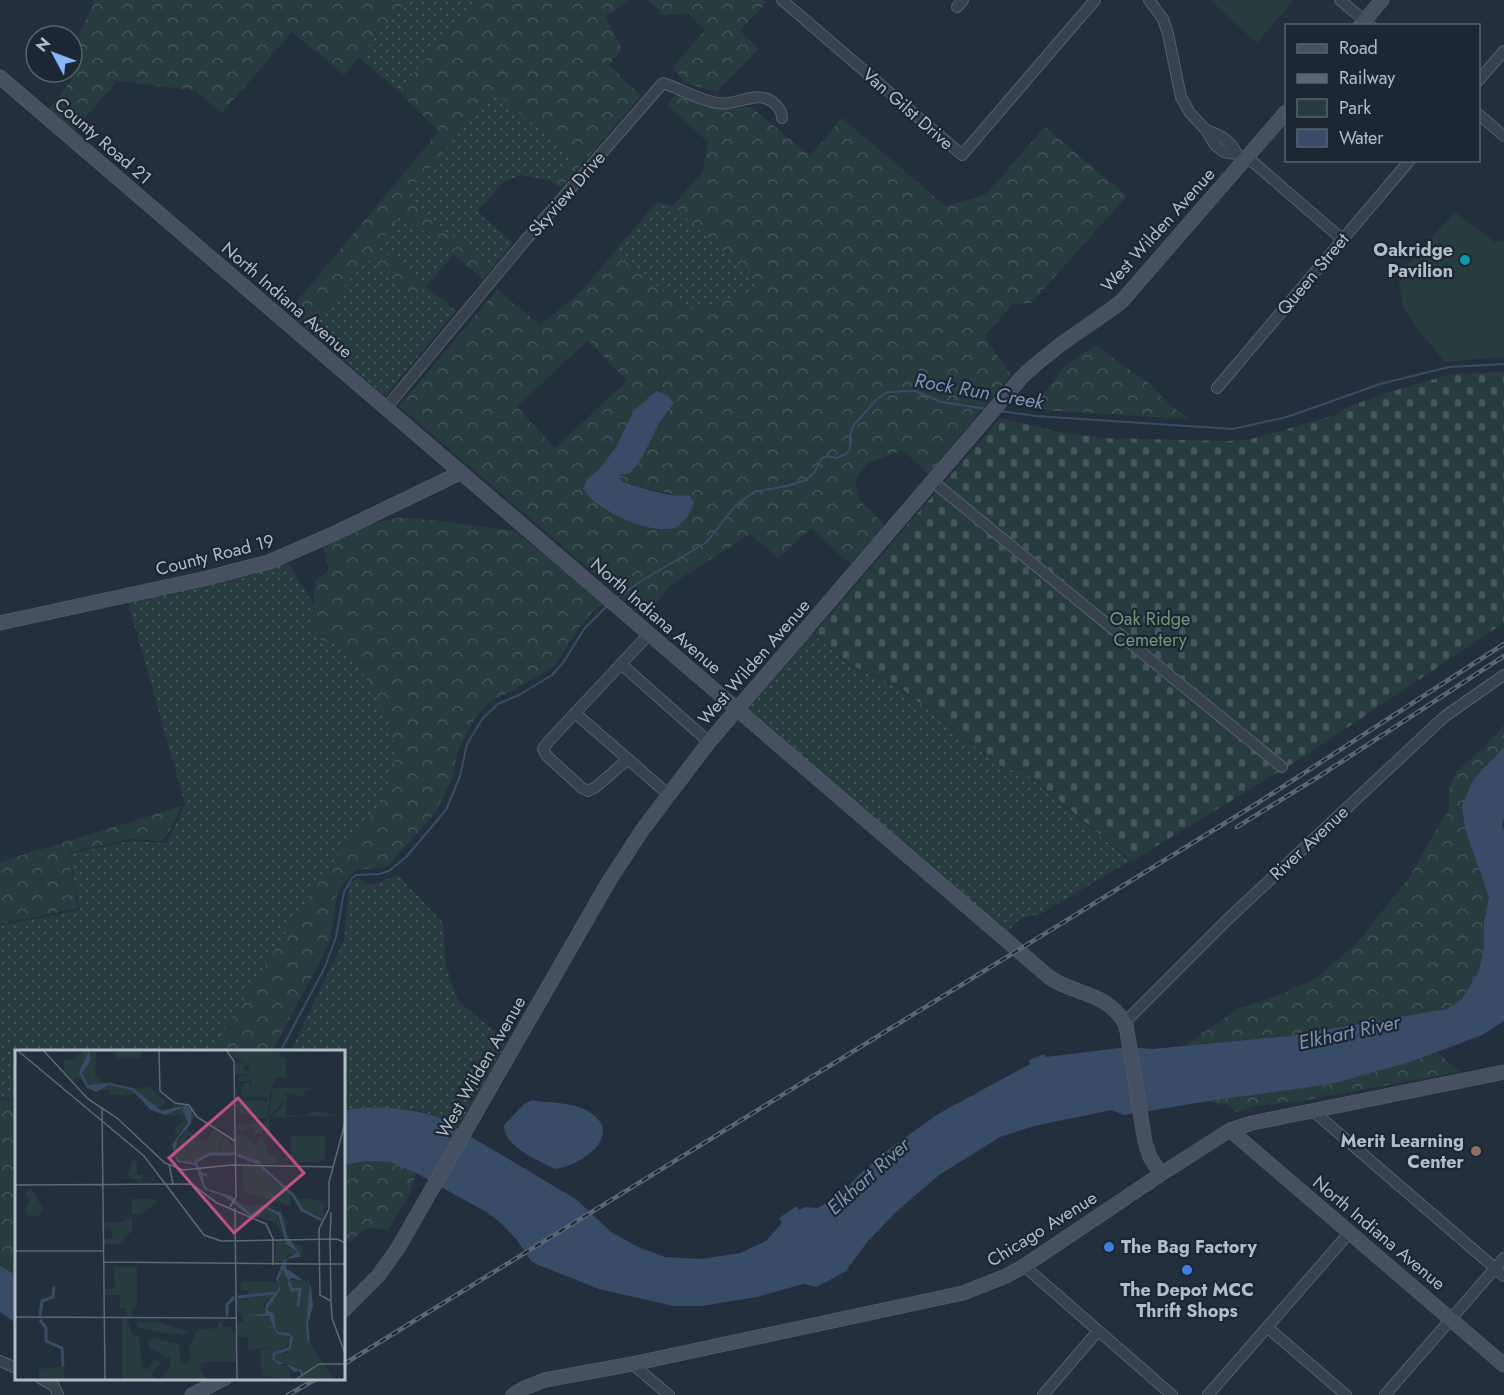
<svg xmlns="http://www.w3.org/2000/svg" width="1504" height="1395" viewBox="0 0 1504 1395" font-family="Jost,sans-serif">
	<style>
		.grass { fill: url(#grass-dots) }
		.forest { fill: url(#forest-crowns); fill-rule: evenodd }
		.cemetery { fill: url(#cemetery-stones) }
		.park { fill: #263c3f }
		.water { fill: #394c67 }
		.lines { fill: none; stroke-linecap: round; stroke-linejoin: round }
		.stream { stroke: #394c67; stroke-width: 2 }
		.street-casing { stroke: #565f6c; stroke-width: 12 }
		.secondary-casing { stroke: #565f6c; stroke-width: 15 }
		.street { stroke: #38414e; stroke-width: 10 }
		.secondary { stroke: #465061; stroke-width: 14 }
		.rail-casing { stroke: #5a6575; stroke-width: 4.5 }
		.rail { stroke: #1d2633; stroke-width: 2; stroke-dasharray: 7; stroke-linecap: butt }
		.culture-dot { fill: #0f9aa8; stroke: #1d2633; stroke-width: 2 }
		.education-dot { fill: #8d6e63; stroke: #1d2633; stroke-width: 2 }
		.shop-dot { fill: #3f7fe0; stroke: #1d2633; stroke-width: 2 }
		.labels { text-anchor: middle; stroke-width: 4.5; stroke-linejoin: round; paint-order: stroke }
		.street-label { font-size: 18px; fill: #b4bcc9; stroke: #1d2633 }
		.poi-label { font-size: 18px; font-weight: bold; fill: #b4bcc9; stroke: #1d2633; text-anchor: end }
		.park-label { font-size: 18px; fill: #6b9a76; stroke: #1d2633 }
		.water-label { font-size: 20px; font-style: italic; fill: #7c92b1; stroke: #1d2633 }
		.inset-river { fill: none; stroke: #394c67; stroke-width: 3 }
		.inset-road { fill: none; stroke: #5e6776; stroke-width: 1.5 }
		.view { fill: #bd5182; fill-opacity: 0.15; stroke: #bd5182; stroke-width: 3 }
		.inset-edge { fill: none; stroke: #b4bcc9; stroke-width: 3 }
	</style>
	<defs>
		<pattern id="grass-dots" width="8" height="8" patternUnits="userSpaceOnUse" patternTransform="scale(1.5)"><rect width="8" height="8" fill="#263c3f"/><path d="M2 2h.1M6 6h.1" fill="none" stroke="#435659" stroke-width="1.8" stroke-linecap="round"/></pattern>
		<pattern id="forest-crowns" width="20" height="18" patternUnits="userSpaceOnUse" patternTransform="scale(1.5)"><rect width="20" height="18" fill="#263c3f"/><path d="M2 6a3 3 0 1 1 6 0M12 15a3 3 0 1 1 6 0" fill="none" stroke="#435659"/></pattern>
		<pattern id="cemetery-stones" width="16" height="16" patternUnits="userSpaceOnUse" patternTransform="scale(1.5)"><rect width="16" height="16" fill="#263c3f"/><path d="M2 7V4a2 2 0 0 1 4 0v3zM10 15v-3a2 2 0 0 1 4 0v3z" fill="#435659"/></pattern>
	</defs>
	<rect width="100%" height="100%" fill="#242f3e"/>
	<path class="grass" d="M407 0H478L398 91 359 57Z
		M495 91 572 157 551 181 521 175 504 182 477 211 513 243 483 279 478 275 485 265 404 197Z
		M657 202 673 206 759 284 752 293 687 311 615 251Z
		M402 213 453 255 426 287 456 311 385 396 308 329 367 259 416 298 426 287 375 246Z
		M284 557 328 627 374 683 396 728 399 766 387 798 214 1051 16 1052V1100L0 1097V926L80 910 69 854 128 841 167 843 185 804 126 595Z
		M810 631 850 666 897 686 1006 771 1020 769 1130 861 1040 914 1021 918 1007 932 748 712V705Z
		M398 875 443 923 446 967 458 1001 507 1042 457 1128 438 1117 418 1110 404 1111 369 1106 344 1111V1052H290L344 940 349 885 358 877 369 886Z"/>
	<path class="forest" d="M95 0H407L344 75 292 32 222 113 194 90 117 81 73 131 48 110 70 82V72H72V52Z
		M478 0H629L606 17 622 49 609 65 641 96 561 188 551 181 571 157 495 92 405 196 486 265 478 275 402 214 376 246 426 287 416 298 367 259 308 329 288 312 439 131 398 91Z
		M647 0H764L766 2 740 31 759 48 717 92 685 83 673 67 705 30 687 13 664 15Z
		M677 93 714 109 751 107 810 156 842 118 945 206 985 195 1045 127 1127 196 1031 303 1013 304 984 337 1011 375 928 474 903 450 868 463 855 480 860 501 885 525 851 565 811 528 778 558 750 534 672 584 644 616 399 406 497 290 540 325 581 292 615 251 687 311 752 292 759 284 673 206 703 171 708 142 667 105ZM588 340 627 381 555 448 517 407ZM657 391 673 403 659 423 642 458 620 475 621 481C645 491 672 490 694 503L689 514 680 525 666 530 628 521 587 480 602 466 616 447 634 410Z
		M1095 345 1150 384 1171 406 1190 419 1042 410 1030 406 1036 398 1047 390 1064 367Z
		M397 518H414L515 531 605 603 592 612 577 631 556 664 541 675 488 703 475 718 458 750 452 779 435 813 387 867 356 870 345 881 337 895 330 940 316 969 272 1051 210 1052 321 877 385 797 395 767 392 730 371 685 340 645 319 639 313 630C317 611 311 598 316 579L326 573 329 567 323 548 325 544 367 525Z
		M1504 725V747L1473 780 1489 897 1484 922V945L1479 971 1462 999 1447 1009 1417 1015 1378 1020 1288 1036 1185 1045 1238 1009 1281 994 1318 977 1358 942 1411 875 1433 835 1449 810V789L1456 772 1483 749Z
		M182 806 170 830 162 841 129 839 68 853 78 908 0 924V862Z
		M1437 1052 1459 1072 1301 1101 1256 1106 1236 1112 1226 1104 1220 1105 1209 1101 1331 1084 1407 1063Z
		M0 1099 16 1101V1275L0 1266Z
		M367 1161 390 1162 416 1173 410 1193 388 1230C368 1226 364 1227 351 1242L344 1240V1165Z"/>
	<path class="cemetery" d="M1504 372V623L1305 756 1132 861 1020 768 1007 771 897 685 850 665 814 633 1000 418 1059 432 1104 438 1228 441 1251 439 1336 415 1348 407 1386 393 1452 374Z"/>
	<path class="park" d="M1210 0H1294L1257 43Z
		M1455 212 1495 242 1504 240V357L1445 362 1417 328 1403 307 1398 274Z"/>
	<path class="water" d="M657 391 668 396 674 403 659 423 642 458 630 473 620 475 621 481C635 487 650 490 665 494 672 496 681 495 690 496L694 503C691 511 686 521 678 526 656 539 595 510 583 489L587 480 602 466 616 447 634 410Z
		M1504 747V818L1502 825 1504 830V1021L1482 1035 1453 1046 1407 1063 1331 1084 1209 1101 1124 1115 1112 1110 1034 1126 1000 1137 939 1175 897 1211 868 1241 845 1272 816 1287 803 1284 757 1297 701 1306H673L599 1289 536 1264 531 1261 517 1240 502 1224 488 1213 416 1173 390 1162 367 1161 344 1165V1111C367 1103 415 1109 438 1117L577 1200 611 1232 638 1247 665 1257 701 1259 740 1253 766 1241 782 1223 779 1218 797 1206 799 1210 805 1207 818 1208 838 1197 862 1172 888 1150 938 1114 1030 1064 1029 1060 1044 1054 1046 1057 1128 1047 1153 1049 1288 1036 1447 1009 1462 999 1479 971 1484 945V922L1489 897 1465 829 1462 806 1473 780Z
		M532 1100C553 1104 573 1101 591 1113 625 1136 578 1168 554 1169 537 1159 503 1147 504 1125L524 1104Z
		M0 1266 16 1275V1323L0 1312Z"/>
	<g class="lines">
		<path class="stream" d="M1001 411 1036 416 1233 429 1287 417 1380 384 1449 367 1504 364
			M617 598 641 581 707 542 735 506 754 492 787 486 806 480 814 473 822 458 827 456 836 458 846 454 850 449V436L853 426 877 399 887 392 915 391 941 402 987 409
			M280 1052 325 967 336 937 344 892 352 878 356 875 379 874 389 871 406 857 446 810 460 776 467 744 483 718 498 704 521 694 552 675 563 663 584 629 608 605"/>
		<defs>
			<path id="street" d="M782 0 962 155 1095 0
				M1149 0 1163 19 1168 34 1181 97 1190 113 1206 130 1215 145 1224 152 1237 154 1254 163 1342 239
				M1340 0 1371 26
				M957 7 963 0
				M1478 81 1504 51
				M1478 114 1504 136
				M1206 130C1221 135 1230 140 1237 154
				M1217 388 1410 160
				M386 408 523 243 663 83C681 89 699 100 717 103 736 107 760 87 776 105 780 110 782 112 782 118
				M932 481 1282 767
				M621 664 709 742
				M575 713 668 794
				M628 759 596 787 588 791 582 788 547 756 543 749 548 742 650 633
				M1125 1022 1227 920 1444 717 1504 675
				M1313 1111 1504 1276
				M1024 1266 1172 1395
				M1267 1327 1346 1395
				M0 1361 16 1368
				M632 1364 669 1395
				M40 1378 54 1386 58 1395
				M1043 1395 1098 1331
				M1208 1395 1350 1232
				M1385 1395 1504 1258"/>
			<path id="secondary" d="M1360 26 1382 0
				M0 77 1049 977C1076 996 1107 991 1126 1025L1145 1142 1150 1157 1161 1174
				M0 623 207 578 269 562 331 535 460 473
				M1230 1130 1504 1365
				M344 1310 378 1276 398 1248 609 881 643 829 709 742 1021 378C1051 348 1088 327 1122 301L1286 112
				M192 1395 225 1378
				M513 1395 524 1388 545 1380 632 1364 963 1293 1006 1276 1024 1266 1161 1174 1230 1130 1252 1123 1504 1072"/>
		</defs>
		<use href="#street" class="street-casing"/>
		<use href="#secondary" class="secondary-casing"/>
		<use href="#street" class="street"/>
		<use href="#secondary" class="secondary"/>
		<defs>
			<path id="rail" d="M1237 827 1315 779 1504 656
				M344 1364 1256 804 1504 644
				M288 1395 318 1378"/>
		</defs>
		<use href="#rail" class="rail-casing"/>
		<use href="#rail" class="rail"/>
	</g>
	<circle class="culture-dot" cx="1465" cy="260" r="6"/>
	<circle class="education-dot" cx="1476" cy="1151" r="6"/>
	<g class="shop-dot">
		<circle cx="1109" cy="1247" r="6"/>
		<circle cx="1187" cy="1270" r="6"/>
	</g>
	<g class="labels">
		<g class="street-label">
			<text transform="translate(908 109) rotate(41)" y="6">Van Gilst Drive</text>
			<text transform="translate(103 141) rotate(41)" y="6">County Road 21</text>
			<text transform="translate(567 194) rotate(-49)" y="6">Skyview Drive</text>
			<text transform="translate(1158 230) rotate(-48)" y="6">West Wilden Avenue</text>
			<text transform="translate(1313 274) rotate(-50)" y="6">Queen Street</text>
			<text transform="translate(287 300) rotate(41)" y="6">North Indiana Avenue</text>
			<text transform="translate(215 555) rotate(-14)" y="6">County Road 19</text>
			<text transform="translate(656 616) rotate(41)" y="6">North Indiana Avenue</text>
			<text transform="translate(754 662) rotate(-49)" y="6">West Wilden Avenue</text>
			<text transform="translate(1309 843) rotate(-43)" y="6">River Avenue</text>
			<text transform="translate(481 1067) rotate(-60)" y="6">West Wilden Avenue</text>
			<text transform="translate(1042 1229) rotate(-32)" y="6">Chicago Avenue</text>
			<text transform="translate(1379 1233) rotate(40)" y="6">North Indiana Avenue</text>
		</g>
		<g class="poi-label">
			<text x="1453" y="256">Oakridge<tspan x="1453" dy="21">Pavilion</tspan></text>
			<text x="1464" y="1147">Merit Learning<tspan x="1464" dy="21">Center</tspan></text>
			<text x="1121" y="1253" text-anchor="start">The Bag Factory</text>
			<text x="1187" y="1296" text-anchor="middle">The Depot MCC<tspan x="1187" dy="21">Thrift Shops</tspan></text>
		</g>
		<g class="park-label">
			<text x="1150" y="625">Oak Ridge<tspan x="1150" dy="21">Cemetery</tspan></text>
		</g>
		<g class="water-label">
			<text transform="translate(979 391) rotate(10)" y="7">Rock Run Creek</text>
			<text transform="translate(1349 1032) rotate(-12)" y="7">Elkhart River</text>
			<text transform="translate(868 1176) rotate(-42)" y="7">Elkhart River</text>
		</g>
	</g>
	<g transform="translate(15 1050)">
		<rect width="330" height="330" fill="#242f3e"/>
		<path d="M239 10H250V20L234 21V15H229L230 21H220V14ZM233 31 236 37 241 36 237 31 250 34 251 45 227 48 226 38ZM257 40H270V50L254 67ZM199 80 208 86 202 101 176 105 171 100V88L191 92ZM117 149H140L143 152 125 164H117ZM250 262 249 266 257 268 264 288 256 297 233 300V287H222V272H228V263ZM107 268H112L116 283 124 287 127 318 134 319 138 310 147 312 137 323 140 330H107ZM121 272 145 273 174 281 172 284H155L123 278ZM183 279H191L192 312 184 315 192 330H144L155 316V308L134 298 133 287 164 294 166 311 171 314 175 311 174 296Z" fill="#263c3f"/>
		<path d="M66 0H74L65 19 67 31 62 27 57 31 49 22V10L60 9 61 5 68 4ZM77 0 81 3 80 25 89 33 96 32 108 36 71 34 67 23ZM100 0H126V8L101 9ZM212 0H264L265 7 271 8V27L260 28 257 38H302L290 41 289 47 271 43V48H280L271 50V65L288 66 301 61 324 66 257 67 269 53 270 40 255 41 253 68 256 86 248 87 254 104 262 106V113L240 115 237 111 232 115 229 108 221 107 220 85H230L242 98V90L252 83 249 79 246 84H238L240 77H232L230 84V77L227 82 220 76 251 72 252 68H234V64H227L220 55 228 50 252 51V47H230L251 45V37L238 31 242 40H237L236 31H223V27L234 25 220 24V21L250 20V11L228 12ZM96 35 117 40 122 44 95 45V40H85ZM136 37 151 53 145 58 154 59 161 53 174 55 180 65 177 71V61L171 55 151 61 141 60 118 38ZM168 57 175 61 174 70 159 89 157 100 161 78 171 69 167 65 166 66 162 64 160 66 150 65 167 58 168 61ZM172 80 191 92 173 86 168 94 176 104 202 101 210 88 219 97V104L194 103 179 112 163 110 160 95ZM118 109 122 112V124L129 125 126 133 113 125ZM16 137 28 159 24 167 12 165 11 157 15 152 10 143ZM223 152 235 156 248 154 263 157 274 174 270 177 275 190 288 198 287 206 283 208H276L272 214 275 207H284L285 201 273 188 263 159 248 155 237 164ZM247 158 261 163 269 189 261 173 243 167ZM117 167V182L109 186 108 194H89V188H97V183L95 177H88V172H107ZM226 232H261L265 237 247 257 232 253 234 240H226ZM209 270 207 276 215 277 221 284 222 312H209L197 304V278H203V273ZM264 286 272 284 277 291 257 307 262 314 274 317 275 330 246 325V300L256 297ZM49 316V330L24 327V319Z" fill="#263c3f"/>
		<path d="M227 116H246L256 129 275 143 276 156 229 142ZM191 279H197V304H205L209 312H192Z" fill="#263c3f"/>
		<path d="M276 86H310V108L305 112H276ZM292 148 309 152 308 167 286 158 281 149ZM262 191H270L282 203 273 205 267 214 259 212ZM98 217H122V257H117V268H112L111 258H105V245H90V239L100 238ZM268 219 274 230 292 231 295 236 292 289 319 330H289L287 320 260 310V305L273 302 279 292 277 285 262 282 261 270 252 260 266 239 263 231ZM222 250H233L235 254 250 257V262L222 263Z" fill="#263c3f"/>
		<path d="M74 0 76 9 67 23 73 35 94 33 118 38 146 61 172 55 177 61 176 74 162 90 160 102 163 110 182 113 188 124 191 122 193 127 188 125 189 134 193 139 216 146 236 164 248 155 266 163 272 186 285 203 284 207 272 209 271 218 289 231 275 228 274 232 268 220 263 230 266 239 252 260 259 264 262 282 274 283 279 288 275 300 260 305V310L287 320 289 330 284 321 279 322 270 313 264 315 257 309 258 303 274 297 275 286 263 285 258 277 249 278 258 276 254 266H231L250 264 251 254 265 237 261 229 268 211 283 202 271 194 263 165 250 158 243 167H236L210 147 189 139 180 115 162 112 157 95 173 72 167 58 150 65 136 60 117 40 94 35 81 42 71 37 64 22ZM291 228 296 236 298 256 293 274 295 293 321 330 292 289 291 274 295 236Z" fill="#394c67"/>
		<path class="inset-river" d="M223 105 245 113M180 112 195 104H219M247 117 278 145 287 160 307 170M274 232 277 240 285 239 283 257M223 247 261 243M25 266 27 251 38 247 39 236M212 266V255L219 247M25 270 31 278V291L47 298 48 316"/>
		<path class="inset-road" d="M2 0 129 106 189 185 206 191 322 189 330 193M28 0 73 49 102 68 150 113 168 120 217 115 318 117M144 0 145 41 160 53 174 55 182 67 220 91M211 0 219 11 221 147 215 157M87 57 90 330M154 114 158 134M0 135 177 134 202 153 251 174 258 189V215M220 158 222 330M315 189 316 251M315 189 316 162M0 201H88M89 212 304 214M304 214H330M316 251 305 245 304 179 314 159V132L330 73M316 251 317 268 330 304M0 267 221 268M280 330 304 314H330"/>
		<path class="view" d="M223 48 289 123 219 183 154 108Z"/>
		<rect width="330" height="330" class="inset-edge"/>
	</g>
	<rect x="1285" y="24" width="195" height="138" fill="#1d2633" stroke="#59626f" stroke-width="1.5"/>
	<rect x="1297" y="44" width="30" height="9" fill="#465061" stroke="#59626f" stroke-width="1.5"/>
	<text x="1339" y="54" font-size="18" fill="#b4bcc9">Road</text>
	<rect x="1297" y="74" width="30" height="9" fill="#5a6575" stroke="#59626f" stroke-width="1.5"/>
	<text x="1339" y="84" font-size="18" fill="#b4bcc9">Railway</text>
	<rect x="1297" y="99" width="30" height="18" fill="#263c3f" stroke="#59626f" stroke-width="1.5"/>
	<text x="1339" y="114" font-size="18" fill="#b4bcc9">Park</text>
	<rect x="1297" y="129" width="30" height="18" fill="#394c67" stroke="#59626f" stroke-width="1.5"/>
	<text x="1339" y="144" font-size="18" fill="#b4bcc9">Water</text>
	<g transform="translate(54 54) rotate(311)"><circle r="28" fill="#1d2633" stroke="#59626f" stroke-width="1.5"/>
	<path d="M0-4.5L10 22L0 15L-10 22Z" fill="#8ab4f8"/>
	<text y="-9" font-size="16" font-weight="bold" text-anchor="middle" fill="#b4bcc9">N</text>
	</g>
</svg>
